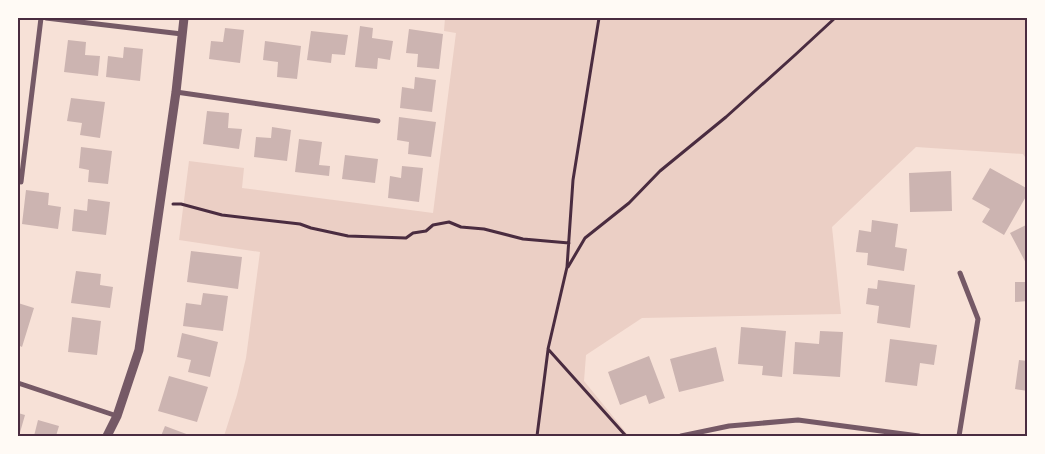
<svg xmlns="http://www.w3.org/2000/svg" width="1045" height="454" viewBox="0 0 1045 454" font-family="'Nunito Sans',sans-serif">
	<style>
		.green { fill: #ebcfc5 }
		.building { fill: #ccb4b1 }
		.lines { fill: none; stroke-linecap: round; stroke-linejoin: round }
		.path { stroke: #4a2c40; stroke-width: 3 }
		.minor { stroke: #755966; stroke-width: 5 }
		.tertiary { stroke: #755966; stroke-width: 9 }
		.neatline { fill: none; stroke: #4a2c40; stroke-width: 2 }
	</style>
	<rect width="100%" height="100%" fill="#f7e1d7"/>
	<path class="green" d="M445 18H1027V160L1023 154 916 147 832 227 841 314 642 318 586 355 584 381 629 436H224L237 395 246 358 260 252 179 240 189 161 244 168 242 188 433 213 456 33 444 31Z"/>
	<path class="building" d="M360 26 373 28 372 38 393 41 390 60 378 58 377 69 355 67Z
		M225 28 244 30 240 63 209 59 211 41 223 42Z
		M409 29 443 34 439 69 417 67 418 54 406 53Z
		M311 31 348 35 345 55 332 54 331 63 307 60Z
		M68 40 86 42 85 55 100 56 98 76 64 72Z
		M265 41 301 46 297 79 277 77 278 62 263 60Z
		M124 47 143 49 140 81 106 77 108 56 123 58Z
		M415 77 436 80 432 112 400 108 402 87 414 89Z
		M71 98 105 102 100 138 80 135 82 123 67 121Z
		M207 111 229 113 228 128 242 129 239 149 203 144Z
		M399 117 436 122 431 157 408 154 409 142 397 140Z
		M272 127 291 130 287 161 254 157 256 137 271 138Z
		M299 139 322 142 319 165 330 166 329 176 295 172Z
		M81 147 112 151 108 184 88 182 89 170 79 168Z
		M345 155 378 159 375 183 342 179Z
		M402 166 423 168 419 202 388 198 390 176 401 178Z
		M990 168 1028 189V193L1004 235 982 222 990 209 972 199Z
		M951 171 952 211 910 212 909 173Z
		M26 190 49 193 48 205 61 207 58 229 22 224Z
		M88 199 110 202 106 235 72 231 74 209 87 211Z
		M872 220 898 224 895 247 907 249 904 271 867 265 868 253 856 252 859 230 871 232Z
		M1028 224V267L1010 233Z
		M191 251 242 257 238 289 187 282Z
		M76 271 101 274 100 285 113 287 110 308 71 303Z
		M878 280 915 285 910 328 877 323 879 306 866 304 868 288 877 289Z
		M1015 282H1028V301L1015 302Z
		M203 293 228 296 223 331 183 326 186 303 201 305Z
		M18 303 34 308 22 347 18 345Z
		M72 317 101 321 97 355 68 352Z
		M741 327 786 331 782 377 762 375 763 366 738 364Z
		M820 331 843 332 840 377 793 374 795 342 819 344Z
		M182 333 218 342 210 377 188 372 191 360 177 357Z
		M890 339 937 345 934 365 920 363 917 386 885 382Z
		M716 347 724 381 679 392 670 359Z
		M649 356 665 398 649 404 646 395 620 405 608 372Z
		M1019 360 1028 361V391L1015 389Z
		M169 376 208 387 197 422 158 411Z
		M18 413 25 415 19 436H18Z
		M38 420 59 426 56 436H34Z
		M165 426 189 435V436H161Z"/>
	<g class="lines">
		<path class="path" d="M599 18 573 180 567 267 548 349 626 436
			M173 204H181L222 215 300 224 311 228 348 236 406 238 413 233 426 231 433 225 449 222 461 227 484 229 523 239 569 243
			M568 267 585 238 629 203 660 171 726 117 795 55 835 18
			M537 436 548 350"/>
		<path class="minor" d="M46 18 182 34
			M176 92 378 121
			M21 182 41 18
			M18 383 117 416
			M681 436 729 426 798 420 919 436
			M959 436 978 319 960 273"/>
		<path class="tertiary" d="M107 436 117 416 139 350 176 92 184 18"/>
	</g>
	<rect width="1045" height="454" fill="none" stroke="#fffaf5" stroke-width="38"/>
	<rect x="19" y="19" width="1007" height="416" class="neatline"/>
</svg>
